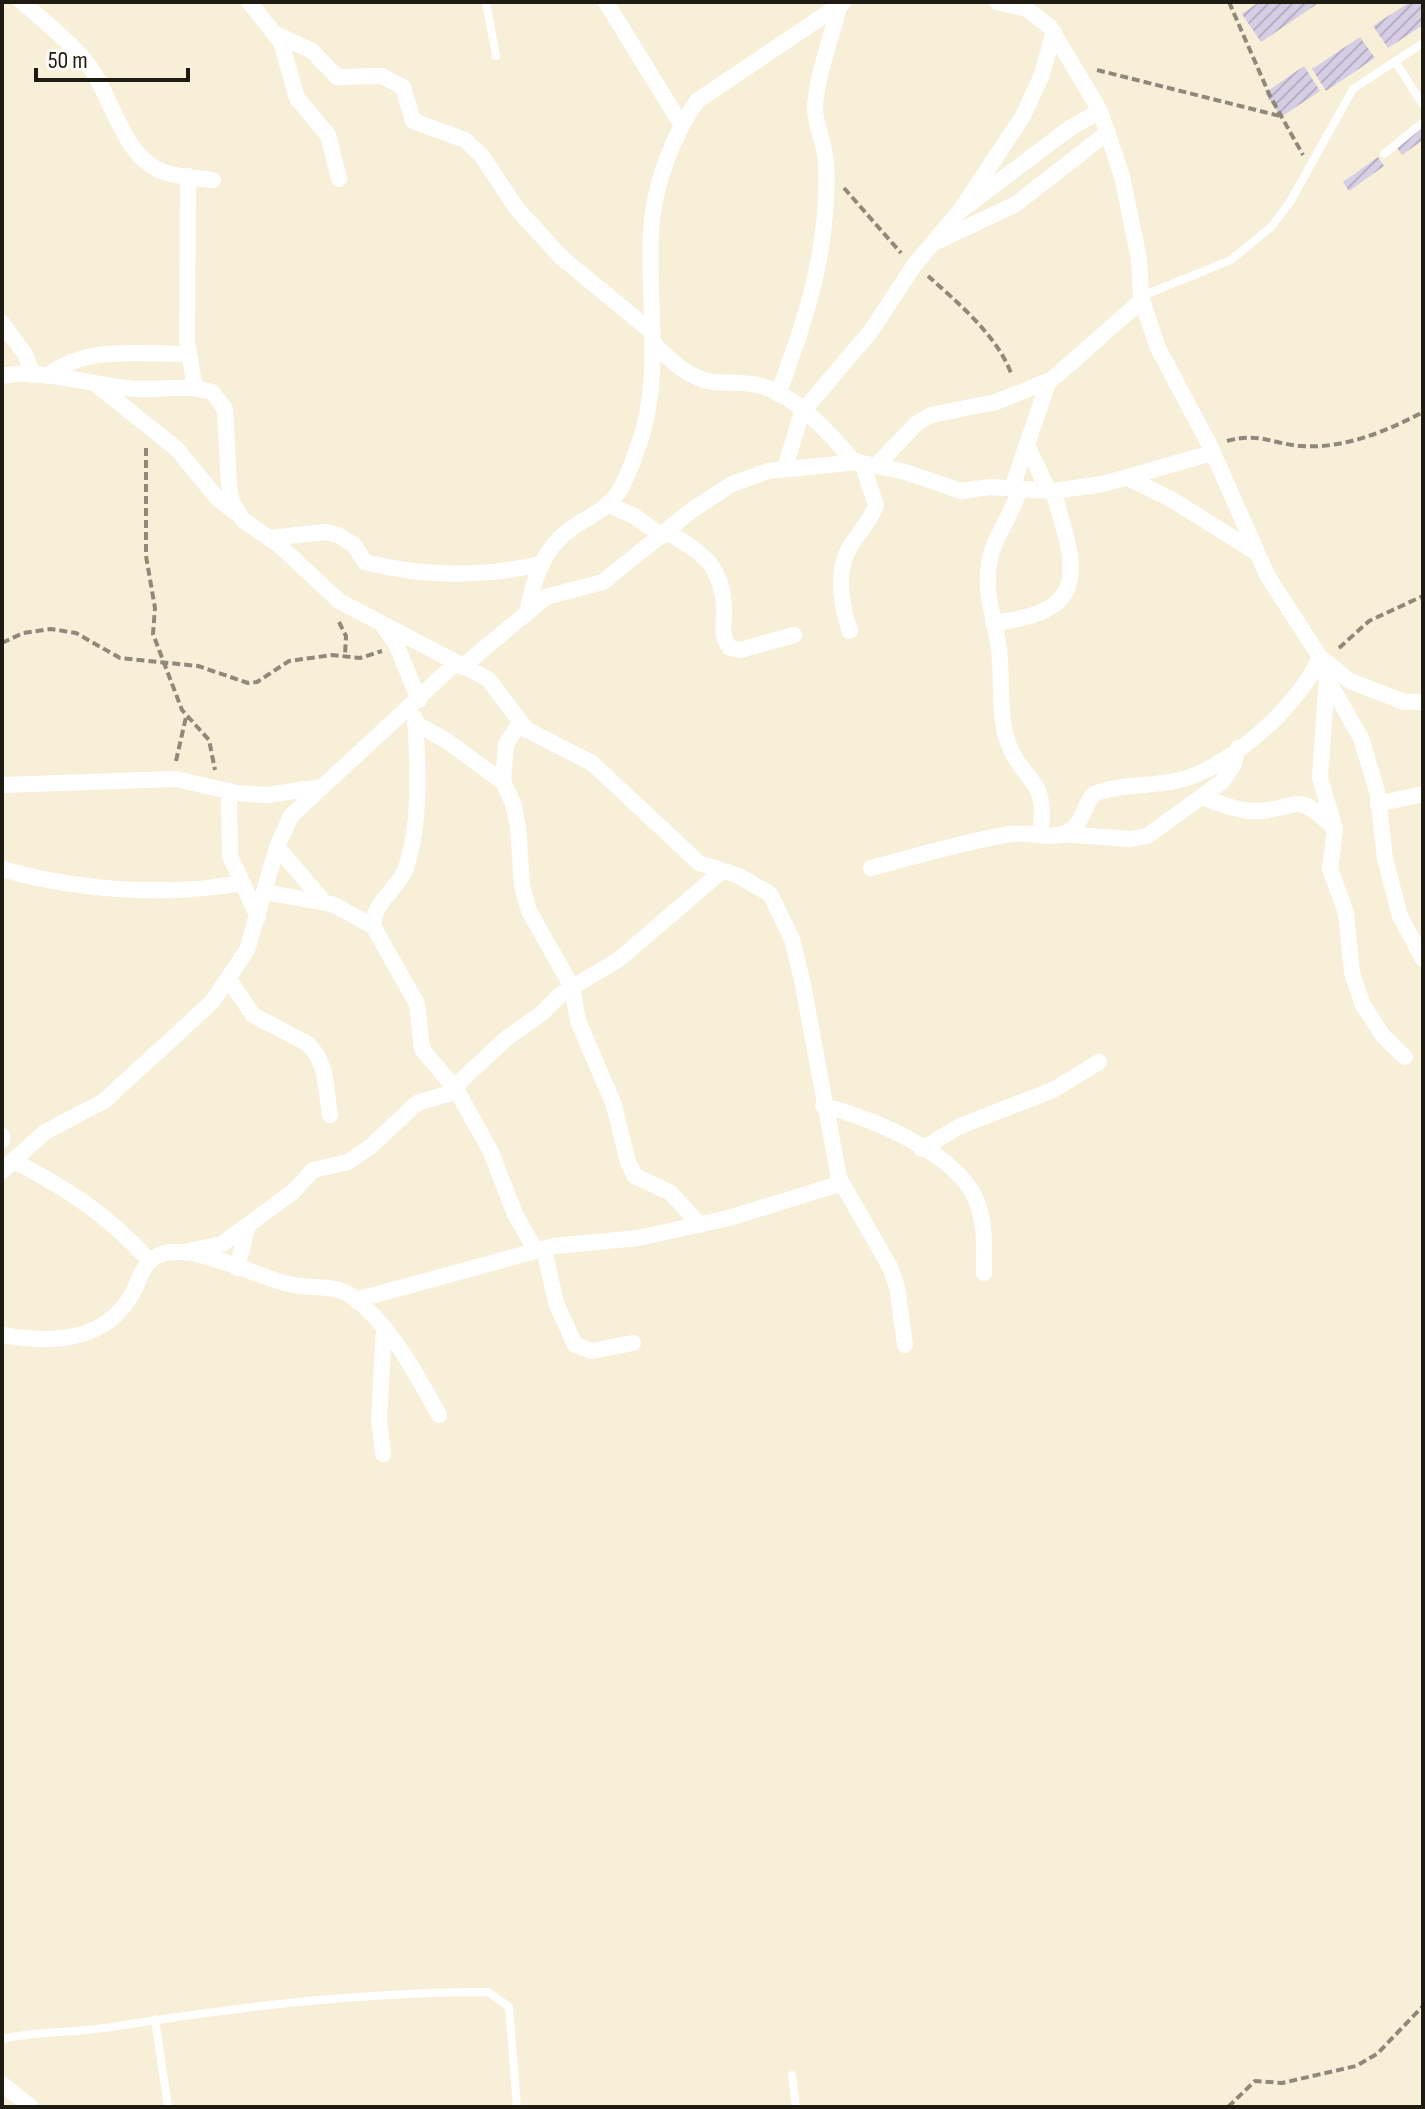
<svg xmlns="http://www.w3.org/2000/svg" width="1425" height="2109" viewBox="0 0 1425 2109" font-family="'Sofia Sans Condensed',sans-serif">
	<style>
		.building { fill: url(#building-hatch) }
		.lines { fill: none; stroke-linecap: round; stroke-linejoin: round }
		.path { stroke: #90897a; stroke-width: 4; stroke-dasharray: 8 4; stroke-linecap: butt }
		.service { stroke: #fff; stroke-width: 8 }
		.minor { stroke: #fff; stroke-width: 16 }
	</style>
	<defs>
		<pattern id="building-hatch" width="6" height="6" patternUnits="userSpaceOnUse" patternTransform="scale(2)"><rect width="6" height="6" fill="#d6cee5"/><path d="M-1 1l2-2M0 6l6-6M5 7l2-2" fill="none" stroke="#b7b0c4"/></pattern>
	</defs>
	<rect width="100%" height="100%" fill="#f8efd8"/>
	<path class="building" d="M1259 2H1320L1261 42 1242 14Z
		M1410 2H1423V25L1388 48 1373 26Z
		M1360 37 1375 58 1326 91 1312 69Z
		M1304 66 1320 91 1281 117 1265 93Z
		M1423 126V140L1402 155 1395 145Z
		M1378 157 1384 166 1349 191 1343 182Z"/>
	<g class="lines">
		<path class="path" d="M1229 2 1270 96 1303 155
			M1097 70 1280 116
			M844 188 901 253
			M928 276C958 303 999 337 1012 376
			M1227 441C1260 432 1272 444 1302 446 1344 449 1387 431 1423 412
			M146 448V556L155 608 153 634 182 710 209 740 215 770
			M339 622 346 636 345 655
			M2 643 23 633 51 629 76 633 120 658 198 666 248 683 257 682 289 661 332 655 360 658 382 651
			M1339 648 1369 621 1423 596
			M176 761 186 717
			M1228 2107 1255 2081 1282 2083 1356 2066 1377 2054 1423 2006"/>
		<path class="service" d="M486 2 496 56
			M1395 61 1423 105
			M1384 154 1423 122
			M1142 296 1231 260 1271 227 1290 202 1353 89 1423 43
			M155 2019 168 2107
			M2 2039C38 2031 75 2033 111 2027 236 2007 362 1992 488 1992L509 2007 517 2107
			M792 2075 796 2107"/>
		<path class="minor" d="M22 2C45 22 72 43 90 67 113 99 123 158 164 172 179 177 197 178 213 180
			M249 2 281 42 297 98 328 135 339 179
			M606 2 681 124
			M997 2 1027 9 1050 27 1100 111 1122 176 1139 259 1141 297 1158 348 1210 446 1267 575 1320 657 1350 681 1404 702H1423
			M276 34 312 51 337 77 382 76 403 87 413 121 465 140 482 156 517 209 561 257 653 333
			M188 176 187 341 195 388
			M964 208 1070 128 1100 111
			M938 241 1016 204 1107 133
			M2 323 25 354 33 375
			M653 343C670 360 689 379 714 382 728 383 744 382 758 385 795 394 831 434 854 462
			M2 376C39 367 98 387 138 389 163 390 188 384 212 392L225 409 229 485 232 502 243 520 279 545 339 601 488 679 527 730 592 763 699 863 739 876 770 894 792 939 802 980 839 1178 890 1267 897 1287 905 1345
			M47 376C85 345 142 354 189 354
			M98 386 177 449 217 498 236 513
			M778 394C807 318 830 245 826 162 825 144 815 126 815 108 816 78 832 36 839 6
			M1027 445 1048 490
			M876 466 916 424 931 415 996 402 1051 380
			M785 468 802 412 871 331 915 264 960 211 1023 116 1041 77 1054 32
			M1128 478 1171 499 1257 553
			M1012 488 1048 383 1142 300
			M1020 489C1013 511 999 530 992 551 982 584 992 611 998 642 1003 671 998 714 1007 740 1023 786 1049 774 1040 835
			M607 504 634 516 662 536
			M667 532C706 555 725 568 724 617 723 629 722 638 730 648L740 650 794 635
			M269 538 326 532 338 535 354 545 365 562C423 577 483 577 541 564
			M528 609C534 579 543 549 569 530 585 518 606 511 617 494 627 480 633 460 639 444 663 376 647 301 651 232 653 188 672 137 697 101L844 2
			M993 623C1092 612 1077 570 1053 491
			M384 627 396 644 419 700
			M850 631C842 607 836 579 846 555 853 537 870 524 876 505L862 463
			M462 667 546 597 603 582 692 510 732 484 768 471 858 462 905 472 961 491 990 487 1053 491 1103 484 1212 453
			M1326 677 1361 738 1378 795 1385 859 1400 916 1423 959
			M1327 677 1320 778 1335 829 1330 869 1346 913 1352 973 1363 1005 1383 1036 1405 1057
			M415 718C418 765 421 823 406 868 398 890 374 900 373 926L417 1004 422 1049 457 1091 491 1152 515 1214 536 1251
			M415 723 447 741 503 782 513 803 518 826 522 886 529 911 572 987 578 1021 614 1105 628 1162 635 1176 671 1193 700 1225
			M503 782 506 744 520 723
			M2 785 176 779 237 793 267 795 321 787
			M229 791 230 856 258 917
			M1201 797C1218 803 1237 811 1256 811 1299 810 1294 788 1334 828
			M1378 804 1423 794
			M1061 834 1131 839 1147 836 1222 782 1233 766 1238 748
			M277 847 325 903
			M871 868C917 856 963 842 1010 834 1028 831 1049 840 1066 833 1083 826 1083 806 1094 794 1122 783 1151 787 1180 780 1229 768 1301 704 1320 657
			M2 869C74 890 167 897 242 883
			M265 892 332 904 373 926
			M228 978 253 1015 308 1044 317 1055 324 1072 330 1115
			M455 1086 507 1038 542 1013 561 994 618 960 721 872
			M823 1106C869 1116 958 1154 976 1200 986 1224 984 1248 984 1273
			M2 1136V1140
			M922 1149 960 1126 1053 1090 1099 1062
			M14 1161C71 1191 105 1213 150 1261
			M2 1171 45 1132 104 1101 212 1002 247 950 277 847 291 816 456 663
			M544 1249 556 1303 575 1345 592 1351 633 1343
			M188 1251 222 1244 294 1191 313 1170 348 1162 370 1147 417 1103 457 1091
			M237 1268 248 1225
			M356 1300 554 1246 638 1238 729 1218 842 1183
			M2 1335C50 1343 105 1343 132 1294 139 1281 143 1262 159 1255 192 1242 255 1276 288 1284 308 1289 337 1284 353 1297 392 1327 416 1374 439 1415
			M383 1454 379 1419 384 1329
			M2 2084 31 2107"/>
	</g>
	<rect width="1425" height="2109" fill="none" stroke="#1e1b13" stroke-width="8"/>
	<path d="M36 68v12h152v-12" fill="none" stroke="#1e1b13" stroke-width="4"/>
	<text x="48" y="68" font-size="24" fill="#1e1b13" stroke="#fffdf8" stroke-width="6" paint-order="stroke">50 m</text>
</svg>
